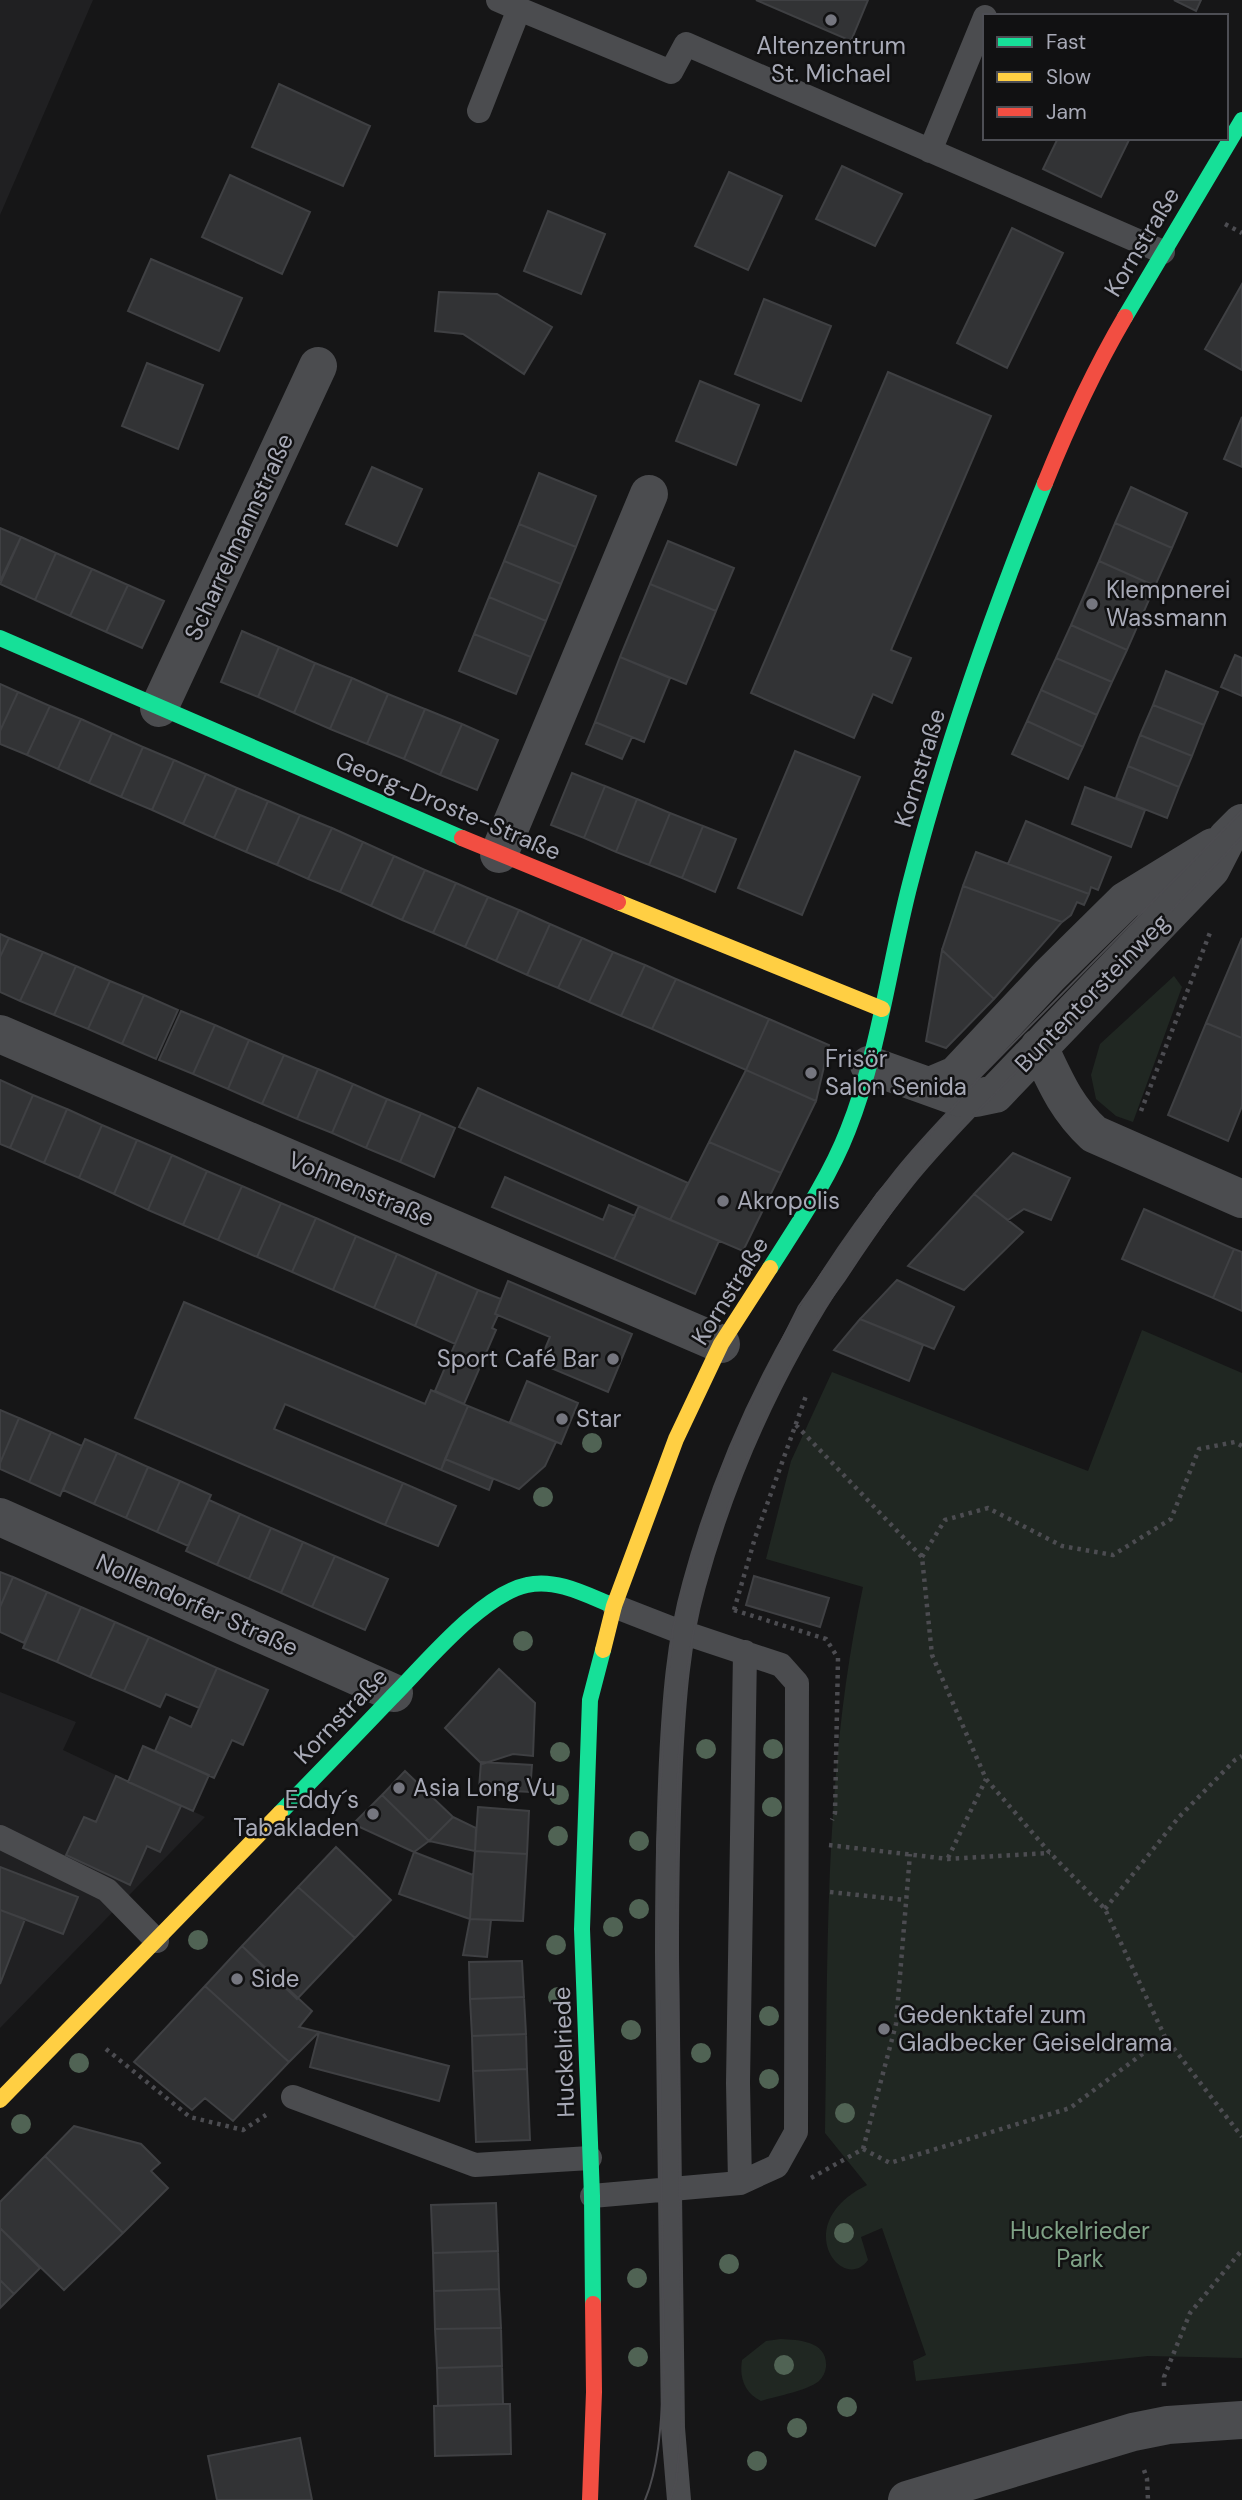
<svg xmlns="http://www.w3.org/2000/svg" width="1242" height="2500" viewBox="0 0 1242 2500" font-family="'DM Sans',sans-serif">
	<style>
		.built { fill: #202022 }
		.green { fill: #202722 }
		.building { fill: #323335; stroke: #3f4043; stroke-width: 2 }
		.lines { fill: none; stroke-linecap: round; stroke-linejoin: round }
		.path { stroke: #4c4c51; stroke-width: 4.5; stroke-dasharray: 3.5 5; stroke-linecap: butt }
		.lane { stroke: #4b4c4f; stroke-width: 24 }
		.street { stroke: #4b4c4f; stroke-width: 38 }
		.fast { stroke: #16e098; stroke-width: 16 }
		.slow { stroke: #ffcf43; stroke-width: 16 }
		.jam { stroke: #f24e42; stroke-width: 16 }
		.tram { stroke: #4c4c50; stroke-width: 2 }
		.tree { fill: #506354 }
		.poi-dot { fill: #75767f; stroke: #111112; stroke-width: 2.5 }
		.labels { text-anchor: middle; stroke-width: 5; stroke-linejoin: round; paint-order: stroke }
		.poi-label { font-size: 24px; fill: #a8aab7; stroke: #111112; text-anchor: start }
		.street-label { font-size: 24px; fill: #a8aab7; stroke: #111112 }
		.park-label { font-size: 24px; fill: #7fa286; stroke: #111112 }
	</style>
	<rect width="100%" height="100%" fill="#161617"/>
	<path class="built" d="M0 0H93L0 215Z
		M0 1692 76 1722 63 1750 205 1817 0 2028Z"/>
	<path class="green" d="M1174 976 1182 987 1133 1122 1116 1116 1096 1099 1091 1075 1100 1044Z
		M1142 1330 1242 1373V2358L1148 2356 916 2381 913 2361 926 2355 882 2228 861 2237 868 2260C843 2295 788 2224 867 2185L825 2133C828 1951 824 1766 863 1587L766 1559 791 1461 832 1372 1088 1471Z
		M781 2339C799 2340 828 2341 826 2367 825 2373 823 2377 819 2381 807 2391 776 2396 761 2401 745 2393 739 2378 742 2360L766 2341Z"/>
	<path class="building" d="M756 0H868L851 41Z
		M1174 0H1201L1196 11Z
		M279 84 370 126 343 186 252 147Z
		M1058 138H1130L1101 197 1043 169Z
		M842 166 902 194 875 246 816 219Z
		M729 172 782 196 748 270 695 246Z
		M230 175 310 212 282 274 202 237Z
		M548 211 605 234 581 294 524 271Z
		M1012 228 1063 253 1007 368 957 343Z
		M151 259 242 298 219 351 128 311Z
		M1242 284V370L1205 349Z
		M439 292 497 294 552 327 524 374 463 334 435 331Z
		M764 299 831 326 801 401 735 374Z
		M147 363 203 385 178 449 122 426Z
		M888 372 991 416 891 650 911 658 892 703 873 694 854 738 751 693Z
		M700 381 759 405 736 465 676 441Z
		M1242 417V467L1224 459Z
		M372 467 422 489 397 546 346 524Z
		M539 473 596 496 576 547 519 524Z
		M1131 487 1187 513 1172 548 1115 523Z
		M1115 523 1172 548 1155 586 1099 561Z
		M519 524 576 547 561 584 504 561Z
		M0 528 21 537 0 581Z
		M21 537 56 553 35 600 0 584Z
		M668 541 734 568 716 611 650 584Z
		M56 553 92 569 70 616 35 600Z
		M504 561 561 584 546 621 489 597Z
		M1099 561 1155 586 1127 650 1071 625Z
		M92 569 128 585 106 632 70 616Z
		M650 584 716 611 686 684 620 657Z
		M128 585 164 601 142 648 106 632Z
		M489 597 546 621 531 657 474 634Z
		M1071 625 1127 650 1112 682 1056 658Z
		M242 631 279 647 258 697 221 682Z
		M474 634 531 657 516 694 459 671Z
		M279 647 315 663 294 713 258 697Z
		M1235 655 1242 658V696L1221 687Z
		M620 657 670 678 644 742 595 722Z
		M1056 658 1112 682 1097 715 1041 690Z
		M315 663 352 678 330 729 294 713Z
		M1166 671 1218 692 1204 725 1153 705Z
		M352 678 388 694 367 744 330 729Z
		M0 684 18 692 0 731Z
		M1041 690 1097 715 1083 747 1027 721Z
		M18 692 50 706 27 755 0 744V731Z
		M388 694 425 709 404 759 367 744Z
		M1153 705 1204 725 1192 756 1140 735Z
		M50 706 81 719 58 769 27 755Z
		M425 709 462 724 440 775 404 759Z
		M81 719 112 733 89 783 58 769Z
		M1027 721 1083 747 1068 779 1012 754Z
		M595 722 632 737 622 759 586 744Z
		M462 724 498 740 477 790 440 775Z
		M112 733 143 747 121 797 89 783Z
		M1140 735 1192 756 1179 787 1128 766Z
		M143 747 174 760 152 810 121 797Z
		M795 751 860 777 802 915 738 888Z
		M174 760 206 774 183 824 152 810Z
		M1128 766 1179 787 1167 818 1116 798Z
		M572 773 605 786 584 838 551 825Z
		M206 774 237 788 214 838 183 824Z
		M605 786 637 799 616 852 584 838Z
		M1085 787 1145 810 1131 847 1072 824Z
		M237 788 268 801 246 852 214 838Z
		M637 799 670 813 649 865 616 852Z
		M268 801 300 815 277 865 246 852Z
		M670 813 703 826 682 878 649 865Z
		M300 815 332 828 308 879 277 865Z
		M1026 821 1111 857 1098 890 1091 887 1089 894 1008 864Z
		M703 826 736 839 715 892 682 878Z
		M332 828 363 842 340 892 308 879Z
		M363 842 394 856 371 906 340 892Z
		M976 852 1089 894 1084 905 1077 902 1071 915 1062 922 963 886Z
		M394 856 425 870 402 920 371 906Z
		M425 870 456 883 433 933 402 920Z
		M456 883 488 897 465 947 433 933Z
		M963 886 1062 922 994 999 942 950Z
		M488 897 519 910 496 961 465 947Z
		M519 910 550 924 527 975 496 961Z
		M550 924 582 938 558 988 527 975Z
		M0 934 9 938 0 957Z
		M9 938 43 952 20 1001 0 992V957Z
		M582 938 613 952 589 1002 558 988Z
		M1242 938V1038L1206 1023Z
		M942 950 994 999 946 1048 926 1041Z
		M43 952 76 966 54 1015 20 1001Z
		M613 952 645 965 621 1016 589 1002Z
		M645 965 676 979 652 1029 621 1016Z
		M76 966 110 981 88 1029 54 1015Z
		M676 979 769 1019 746 1070 652 1029Z
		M110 981 144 995 122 1044 88 1029Z
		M144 995 178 1010 156 1059 122 1044Z
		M181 1011 215 1025 193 1074 159 1060Z
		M769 1019 829 1045 816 1101 746 1070Z
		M1206 1023 1242 1038V1106L1228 1141 1168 1115Z
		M215 1025 249 1040 228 1089 193 1074Z
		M249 1040 284 1055 262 1104 228 1089Z
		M284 1055 318 1069 297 1119 262 1104Z
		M318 1069 353 1084 332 1133 297 1119Z
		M746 1070 816 1101 781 1173 709 1142Z
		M0 1080 33 1095 10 1148 0 1144Z
		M353 1084 387 1099 366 1148 332 1133Z
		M478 1088 688 1183 670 1220 459 1127Z
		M33 1095 67 1109 44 1163 10 1148Z
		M387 1099 421 1113 400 1162 366 1148Z
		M67 1109 102 1125 79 1178 44 1163Z
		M421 1113 455 1128 434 1177 400 1162Z
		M102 1125 137 1140 114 1194 79 1178Z
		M137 1140 172 1155 148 1210 114 1194Z
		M709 1142 781 1173 743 1251 670 1220Z
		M1013 1153 1070 1178 1051 1220 1024 1209 1008 1220 974 1194Z
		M172 1155 207 1171 183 1225 148 1210Z
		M207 1171 242 1186 218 1240 183 1225Z
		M505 1177 603 1220 609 1205 635 1216 614 1259 492 1207Z
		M242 1186 281 1203 257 1257 218 1240Z
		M974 1194 1023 1232 964 1290 908 1266Z
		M281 1203 316 1218 292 1272 257 1257Z
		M639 1206 719 1241 695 1294 614 1259Z
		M1144 1209 1234 1249 1213 1298 1122 1259Z
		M316 1218 356 1236 333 1290 292 1272Z
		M356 1236 397 1254 374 1308 333 1290Z
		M1234 1249 1242 1252V1311L1213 1298Z
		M397 1254 437 1272 415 1326 374 1308Z
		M437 1272 478 1290 455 1344 415 1326Z
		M897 1280 954 1307 934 1349 860 1319Z
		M508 1281 632 1334 608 1392 539 1363 550 1337 495 1314Z
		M478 1290 501 1299 495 1314 498 1315 492 1328 496 1330 464 1404 435 1391Z
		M184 1302 425 1404 431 1390 468 1406 441 1470 285 1404 274 1429 403 1483 385 1525 135 1418Z
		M860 1319 923 1345 909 1381 834 1350Z
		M527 1381 578 1403 561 1444 510 1422Z
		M468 1406 556 1442 545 1466 519 1489 445 1459Z
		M0 1410 19 1418 0 1463Z
		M19 1418 51 1432 29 1482 0 1469V1463Z
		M51 1432 82 1446 60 1496 29 1482Z
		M85 1439 117 1453 94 1504 63 1490Z
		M117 1453 148 1467 126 1518 94 1504Z
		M445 1459 493 1479 489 1490 441 1470Z
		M148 1467 180 1481 157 1532 126 1518Z
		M180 1481 211 1495 188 1546 157 1532Z
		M403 1483 456 1506 438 1546 385 1525Z
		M209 1500 240 1514 217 1565 186 1551Z
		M240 1514 271 1528 249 1579 217 1565Z
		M271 1528 303 1542 281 1593 249 1579Z
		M303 1542 335 1556 312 1607 281 1593Z
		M335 1556 388 1579 365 1630 312 1607Z
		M0 1572 13 1577 0 1607Z
		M754 1576 829 1598 820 1627 746 1605Z
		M13 1577 47 1592 24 1643 0 1632V1607Z
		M47 1592 81 1607 57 1662 23 1648Z
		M81 1607 115 1622 90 1677 57 1662Z
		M115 1622 149 1637 124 1691 90 1677Z
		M149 1637 217 1668 199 1708 166 1694 160 1707 124 1691Z
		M217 1668 268 1690 243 1745 232 1740 214 1778 155 1751 170 1717 191 1727Z
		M499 1669 535 1703 533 1756 513 1754 482 1764 445 1728Z
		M143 1746 209 1775 193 1811 128 1782Z
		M481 1762 532 1765 530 1792 479 1789Z
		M405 1771 453 1817 429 1841 382 1795Z
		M116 1776 181 1806 160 1852 147 1846 130 1885 66 1855 84 1817 96 1822Z
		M382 1795 429 1841 414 1852 353 1824Z
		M478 1807 529 1811 527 1854 475 1851Z
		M453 1817 476 1828 475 1851 429 1841Z
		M336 1847 391 1900 355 1938 298 1887Z
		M475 1851 527 1854 523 1921 470 1919Z
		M414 1852 473 1875 470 1919 399 1894Z
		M0 1867 78 1897 63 1934 0 1910Z
		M298 1887 355 1938 297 1999 242 1946Z
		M0 1910 25 1919 0 1984Z
		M470 1919 491 1920 487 1957 463 1955Z
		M242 1946 312 2011 299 2027 319 2032 289 2062 205 1986Z
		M522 1961 524 1997 470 1999 469 1962Z
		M205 1986 289 2062 233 2121 205 2098 192 2110 134 2062Z
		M524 1997 526 2034 472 2036 470 1999Z
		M319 2032 449 2066 439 2101 310 2067Z
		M526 2034 527 2069 473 2071 472 2036Z
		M527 2069 530 2140 476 2142 473 2071Z
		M74 2126 141 2144 160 2163 151 2171 168 2188 123 2233 45 2156Z
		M45 2156 123 2233 64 2290 0 2228V2202Z
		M496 2203 498 2251 433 2253 431 2205Z
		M0 2228 40 2268 14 2294 0 2280Z
		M498 2251 499 2289 434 2291 433 2253Z
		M0 2280 14 2294 0 2308Z
		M499 2289 501 2328 435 2329 434 2291Z
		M501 2328 502 2366 437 2368 435 2329Z
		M502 2366 503 2404 438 2406 437 2368Z
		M503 2404H510L511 2454 435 2456 434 2406Z
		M300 2438 312 2500H217L208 2456Z"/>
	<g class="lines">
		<path class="path" d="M1225 224 1242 233
			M1141 1111 1211 930
			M796 1425 922 1557 932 1655 986 1779 1050 1853 1105 1909 1165 2037 1242 2137
			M922 1557 945 1520 988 1508 1062 1546 1113 1555 1171 1519 1199 1449 1235 1442 1242 1446
			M734 1610 826 1639 838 1658 835 1813 832 1820
			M734 1610 755 1538 807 1393
			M829 1845 948 1859 1050 1853
			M948 1858 986 1779
			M830 1892 905 1900
			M1105 1909 1179 1817 1235 1760 1242 1756
			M106 2049 190 2117 243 2130 266 2115
			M863 2149 890 2163 1070 2108 1165 2037
			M811 2178 863 2149 896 2024 910 1854
			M1164 2386V2377L1190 2313 1242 2250
			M1144 2470 1147 2479 1148 2500"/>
		<path class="lane" d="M498 0 519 9
			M479 111 519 9 671 72 686 44 1163 252
			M930 151 985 17
			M0 1837 107 1890 157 1941
			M293 2097 475 2165 590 2158
			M740 2183 738 2083 745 1652
			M592 2196 740 2183 777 2166 796 2132 797 1683 781 1665 673 1629 614 1606
			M679 2500 673 2428C672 2270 668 2111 667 1952 667 1888 668 1825 671 1760 674 1702 678 1642 694 1585 734 1438 805 1302 900 1183 923 1153 950 1126 976 1098V1093"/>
		<path class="street" d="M159 708 318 366
			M499 854 649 494
			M0 1034 721 1344
			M1039 1047C1055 1081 1066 1108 1094 1134L1242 1199
			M869 1065 961 1098H976L995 1094 1211 869 1227 838 1242 823
			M930 1086 956 1075 1049 976 1125 901 1213 847
			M0 1517 394 1693
			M907 2500 1133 2432 1168 2425 1242 2420"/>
		<path class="fast" d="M1125 317 1242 120
			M0 638 462 838
			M770 1268C798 1224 829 1179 848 1130 879 1052 889 965 910 884 945 747 992 614 1045 483
			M280 1813C318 1774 355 1736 392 1697 425 1664 481 1595 527 1585 556 1578 587 1595 614 1606
			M593 2304 592 2196 582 1929 590 1700 603 1650"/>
		<path class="slow" d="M618 902 882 1009
			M603 1650 614 1606 676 1439 721 1344 770 1268
			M0 2100 280 1813"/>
		<path class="jam" d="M1045 483C1068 426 1094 370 1125 317
			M462 838 618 902
			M590 2500 594 2392 593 2304"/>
		<path class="tram" d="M645 2500C661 2461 661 2414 664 2373L657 1848 665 1706 673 1629 682 1593 701 1527 724 1466 749 1406 799 1306 877 1194 979 1078 1242 811
			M670 2500 676 2482 682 2425C681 2274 679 2123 678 1972 676 1847 671 1717 702 1594 724 1505 761 1417 807 1336 817 1317 831 1299 844 1281 871 1240 899 1200 929 1162L1242 837"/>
	</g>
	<g class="tree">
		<circle cx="592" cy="1443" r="10"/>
		<circle cx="543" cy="1497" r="10"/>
		<circle cx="523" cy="1641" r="10"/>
		<circle cx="706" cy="1749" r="10"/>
		<circle cx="773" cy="1749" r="10"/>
		<circle cx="560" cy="1752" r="10"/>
		<circle cx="559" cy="1795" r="10"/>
		<circle cx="772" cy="1807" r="10"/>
		<circle cx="558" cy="1836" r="10"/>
		<circle cx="639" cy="1841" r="10"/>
		<circle cx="639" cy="1909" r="10"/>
		<circle cx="613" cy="1927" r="10"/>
		<circle cx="198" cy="1940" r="10"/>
		<circle cx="556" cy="1945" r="10"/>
		<circle cx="558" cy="1997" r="10"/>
		<circle cx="769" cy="2016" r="10"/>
		<circle cx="631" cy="2030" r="10"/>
		<circle cx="701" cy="2053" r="10"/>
		<circle cx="79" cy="2063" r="10"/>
		<circle cx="769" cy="2079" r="10"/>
		<circle cx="845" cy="2113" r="10"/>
		<circle cx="21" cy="2124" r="10"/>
		<circle cx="844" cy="2233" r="10"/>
		<circle cx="729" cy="2264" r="10"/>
		<circle cx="637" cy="2278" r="10"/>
		<circle cx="638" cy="2357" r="10"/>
		<circle cx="784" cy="2365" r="10"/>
		<circle cx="847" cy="2407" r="10"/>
		<circle cx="797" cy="2428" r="10"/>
		<circle cx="757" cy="2461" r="10"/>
	</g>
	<g class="poi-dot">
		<circle cx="831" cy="20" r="7"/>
		<circle cx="1092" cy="604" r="7"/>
		<circle cx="811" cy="1073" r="7"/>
		<circle cx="723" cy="1201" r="7"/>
		<circle cx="613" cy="1359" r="7"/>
		<circle cx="562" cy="1419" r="7"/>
		<circle cx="399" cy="1788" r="7"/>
		<circle cx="373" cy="1814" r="7"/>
		<circle cx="237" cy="1979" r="7"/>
		<circle cx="884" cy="2029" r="7"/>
	</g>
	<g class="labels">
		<g class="poi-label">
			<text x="831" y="54" text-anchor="middle">Altenzentrum<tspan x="831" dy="28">St. Michael</tspan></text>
			<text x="1106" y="598">Klempnerei<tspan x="1106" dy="28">Wassmann</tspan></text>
			<text x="825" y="1067">Frisör<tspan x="825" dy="28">Salon Senida</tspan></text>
			<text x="737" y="1209">Akropolis</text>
			<text x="599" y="1367" text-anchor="end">Sport Café Bar</text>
			<text x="576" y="1427">Star</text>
			<text x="413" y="1796">Asia Long Vu</text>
			<text x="359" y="1808" text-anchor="end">Eddy´s<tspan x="359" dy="28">Tabakladen</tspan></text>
			<text x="251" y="1987">Side</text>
			<text x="898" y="2023">Gedenktafel zum<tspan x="898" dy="28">Gladbecker Geiseldrama</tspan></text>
		</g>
		<g class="street-label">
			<text transform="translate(1142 242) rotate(-59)" y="8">Kornstraße</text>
			<text transform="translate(239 537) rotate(-65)" y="8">Scharrelmannstraße</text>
			<text transform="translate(920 768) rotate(-73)" y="8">Kornstraße</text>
			<text transform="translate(448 806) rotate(23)" y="8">Georg-Droste-Straße</text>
			<text transform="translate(1092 993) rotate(-46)" y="8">Buntentorsteinweg</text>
			<text transform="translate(361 1189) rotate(23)" y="8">Vohnenstraße</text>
			<text transform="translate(730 1291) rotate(-58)" y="8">Kornstraße</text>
			<text transform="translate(197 1605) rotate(24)" y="8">Nollendorfer Straße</text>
			<text transform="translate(341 1716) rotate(-46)" y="8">Kornstraße</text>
			<text transform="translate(564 2052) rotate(-92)" y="8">Huckelriede</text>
		</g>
		<g class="park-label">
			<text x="1080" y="2239">Huckelrieder<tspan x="1080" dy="28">Park</tspan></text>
		</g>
	</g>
	<rect x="983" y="14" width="245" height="126" fill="#111112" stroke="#4d4e54" stroke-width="2"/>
	<rect x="997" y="37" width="35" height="10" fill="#16e098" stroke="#4d4e54" stroke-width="2"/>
	<text x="1046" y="49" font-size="21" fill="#a8aab7">Fast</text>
	<rect x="997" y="72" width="35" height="10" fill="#ffcf43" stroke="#4d4e54" stroke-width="2"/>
	<text x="1046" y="84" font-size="21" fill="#a8aab7">Slow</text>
	<rect x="997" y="107" width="35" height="10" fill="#f24e42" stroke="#4d4e54" stroke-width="2"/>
	<text x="1046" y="119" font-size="21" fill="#a8aab7">Jam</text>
</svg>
